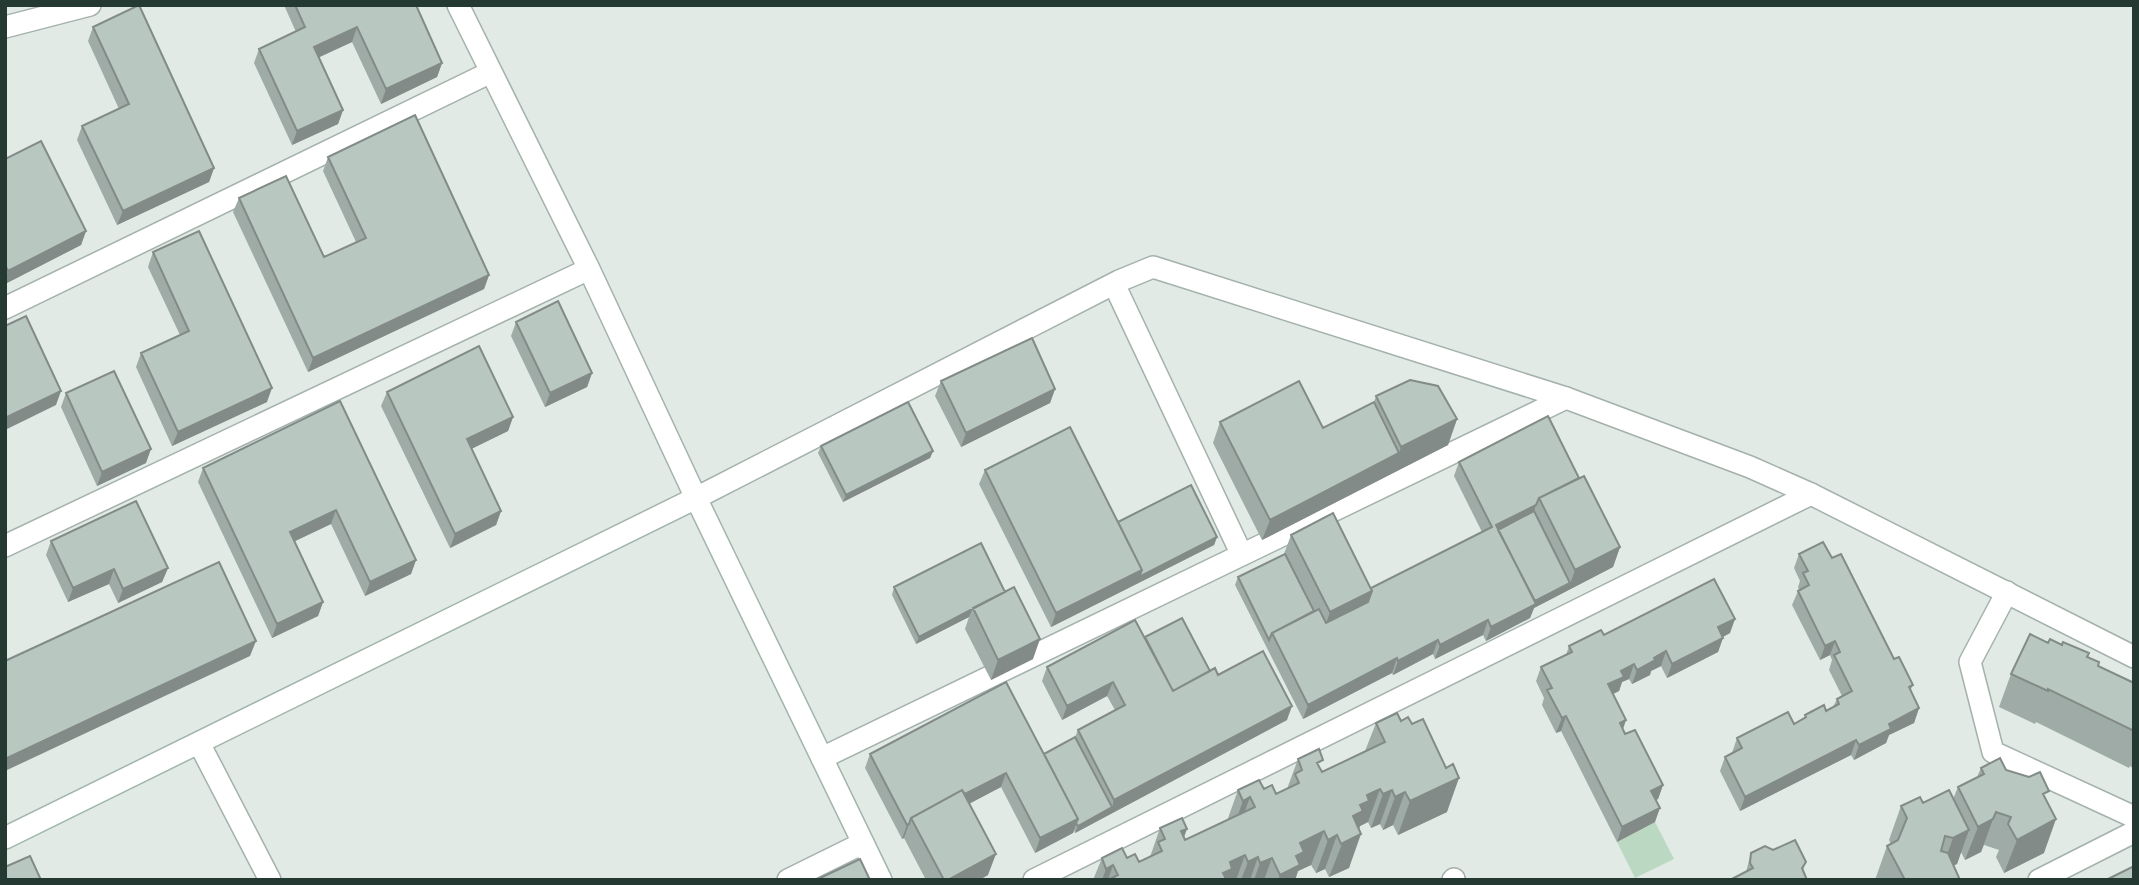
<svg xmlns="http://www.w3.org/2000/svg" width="2139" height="885" viewBox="0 0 2139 885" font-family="Helvetica,sans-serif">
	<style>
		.green { fill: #bbd9c2 }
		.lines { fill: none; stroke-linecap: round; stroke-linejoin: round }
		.minor-casing { stroke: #a4b1ac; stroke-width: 24 }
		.tertiary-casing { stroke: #a4b1ac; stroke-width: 24 }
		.secondary-casing { stroke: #a1b5ac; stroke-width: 24 }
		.minor { stroke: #fff; stroke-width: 21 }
		.tertiary { stroke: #fff; stroke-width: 21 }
		.secondary { stroke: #fff; stroke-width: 21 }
		.wall { fill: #9faba6 }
		.shaded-wall { fill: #828b87 }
		.building { fill: #b9c7c1; stroke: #828b87; stroke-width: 2 }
	</style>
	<rect width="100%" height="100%" fill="#e1eae5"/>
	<path class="green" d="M1655 822 1674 859 1635 878 1617 842Z"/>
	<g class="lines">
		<defs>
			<path id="minor" d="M458 5 589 269 696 498
				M5 27 90 5
				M1114 284 1242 555
				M5 308 491 72
				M5 546 589 269
				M2007 592 1970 662 1993 752 2134 817
				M199 743 270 880
				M822 758 1566 398
				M788 880 863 843
				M1034 880 1811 494
				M1453 880 1454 879
				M2039 880 2134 832"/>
			<path id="tertiary" d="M696 498 1119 281 1153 267 1566 398 1750 467 1811 494 2134 657"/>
			<path id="secondary" d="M5 838 696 498 881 880"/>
		</defs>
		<use href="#minor" class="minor-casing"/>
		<use href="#tertiary" class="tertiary-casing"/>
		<use href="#secondary" class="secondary-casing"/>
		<use href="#minor" class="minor"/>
		<use href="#tertiary" class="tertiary"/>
		<use href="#secondary" class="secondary"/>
	</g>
	<path class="wall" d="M284 5H416L442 63 437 77 381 104 352 42 319 57 343 110 338 124 292 145 254 63 259 49 296 32Z
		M93 27 214 168 209 182 117 225 77 140 82 126 119 109 88 41Z
		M328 157 489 275 484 289 308 372 233 212 239 198 324 257 356 242 323 171Z
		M5 159 86 231 81 245 5 284Z
		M153 252 267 402 172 446 136 367 141 353 180 335 148 267Z
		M516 322 592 373 587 387 545 407 511 336Z
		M941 381 1055 389 1050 403 961 447 935 396Z
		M387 392 513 417 508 431 471 449 501 511 496 525 450 548 381 406Z
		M66 393 146 463 97 486 61 407Z
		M1376 396 1457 419 1448 445 1262 540 1213 443 1220 422 1323 428 1374 402Z
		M340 401 416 560 411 574 365 596 331 524 294 541 323 602 318 616 272 638 198 482 203 468Z
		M821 446 933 451 930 458 843 502 818 453Z
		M1459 462 1579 478 1620 547 1613 567 1534 608 1530 618 1486 641 1483 635 1435 659 1433 654 1393 675 1392 673 1303 719 1235 585 1238 577 1284 554 1291 535 1371 588 1482 532 1454 476Z
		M985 470 1118 522 1217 537 1214 545 1051 627 979 484Z
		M51 541 168 568 162 582 118 603 109 584 68 602 46 555Z
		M981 543 1033 659 991 680 965 629 969 617 916 644 892 595 894 587Z
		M1799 554 1832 558 1894 659 1913 685 1910 691 1919 708 1914 723 1889 735 1886 743 1854 760 1851 755 1740 811 1720 771 1725 757 1732 753 1737 738 1794 724 1804 719 1805 715 1826 711 1833 707 1837 699 1842 696 1829 670 1832 660 1830 655 1820 660 1792 605 1798 591 1799 590 1798 587 1800 581 1794 568Z
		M1730 633 1723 637 1718 652 1667 678 1661 666 1651 671 1650 675 1632 684 1629 679 1622 682 1619 691 1613 694 1626 720 1623 729 1625 734 1663 785 1658 799 1656 800 1655 822 1617 842 1561 731 1556 733 1542 705 1544 698 1536 681 1541 667 1566 655 1569 646 1604 635Z
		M1145 637 1218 675 1287 720 1075 833 1074 830 1073 833 1035 853 1001 787 969 803 988 875 979 880H926L904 838 902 839 865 768 870 754H1044L1075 737 1078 730 1115 710 1107 696 1062 720 1042 681 1047 667Z
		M2048 643 2088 657 2098 666 2134 683V769L2130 766 2129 768 2036 722 2035 724 1999 707 2011 674Z
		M1376 723 1447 812 1398 835 1393 825 1383 830 1380 824 1371 828 1368 822 1360 826 1349 868 1329 877 1325 869 1316 873 1311 865 1298 871 1295 880H1093L1102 858H1127L1139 862 1150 857 1160 828 1184 837 1185 840 1227 821 1238 790 1264 789 1276 794 1287 789 1298 759 1320 769 1322 772 1365 751Z
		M1981 768 2006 770 2046 799 2044 853 2004 873 1996 857 1999 850 1984 845 1981 852 1965 860 1961 852 1957 864 1953 865 1960 880H1875L1887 846 1891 844 1889 840 1901 806 1953 799 1958 787 1977 777Z
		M1773 850 1806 862 1803 870 1746 872 1751 853Z"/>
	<path class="shaded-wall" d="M357 27 352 42 309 62 314 47Z
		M442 63 437 77 381 104 386 89Z
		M343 110 338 124 292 145 297 131Z
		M214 168 209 182 117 225 123 211Z
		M86 231 81 245 5 284V279L8 271Z
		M489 275 484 289 308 372 313 358Z
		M592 373 587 387 545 407 550 393Z
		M272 388 267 402 172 446 178 432Z
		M1055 389 1050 403 961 447 966 433Z
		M61 391 56 405 5 430V418Z
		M513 417 508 431 461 454 467 439Z
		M1457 419 1448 445 1262 540 1270 520 1399 453 1401 447Z
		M151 449 146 463 97 486 102 472Z
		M933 451 930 458 843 502 846 495Z
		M1536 505 1531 519 1496 537V525Z
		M336 510 331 524 285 546 290 532Z
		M501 511 496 525 450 548 455 534Z
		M1217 537 1214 545 1051 627 1056 613 1142 570Z
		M1620 547 1613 567 1534 608 1530 618 1486 641 1491 627 1530 604 1570 584 1575 570Z
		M416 560 411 574 365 596 370 582Z
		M168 568 162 582 118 603 123 589Z
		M114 569 109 584 68 602 73 588Z
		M1372 591 1363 616 1321 638 1330 612Z
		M323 602 318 616 272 638 277 624Z
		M972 610 969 617 916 644 919 637Z
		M1735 619 1730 633 1713 642 1718 627Z
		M1488 620 1483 635 1435 659 1440 645Z
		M1723 638 1718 652 1667 678 1672 664Z
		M1040 639 1033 659 991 680 998 660Z
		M1438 640 1433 654 1393 675 1398 661Z
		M256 641 250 656 5 771V759Z
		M1835 641 1830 655 1820 660 1825 646Z
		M1666 651 1661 666 1651 671 1650 675 1632 684 1637 670 1654 658Z
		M1397 658 1392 673 1303 719 1308 705Z
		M1634 664 1629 679 1622 682 1619 691 1603 699 1608 684 1621 671Z
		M1113 682 1107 696 1062 720 1067 706Z
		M1292 706 1287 720 1075 833 1078 826 1112 807 1114 800Z
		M1919 708 1914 723 1889 735 1886 743 1854 760 1859 745 1889 724Z
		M1566 716 1561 731 1556 733 1562 718Z
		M1626 720 1621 734 1620 723Z
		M1856 740 1851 755 1740 811 1745 797Z
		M1006 773 1001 787 918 831 913 822Z
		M1459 778 1447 812 1398 835 1410 801Z
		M1663 785 1658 799 1646 805 1651 791Z
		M1380 789 1368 822 1360 826 1357 834H1361L1349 868 1329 877 1353 816 1367 795Z
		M1392 790 1380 824 1371 828 1383 794Z
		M1405 792 1393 825 1383 830 1395 797Z
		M1250 797 1238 830 1231 834 1243 801Z
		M1660 808 1655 822 1617 842 1622 827Z
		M1078 819 1073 833 1035 853 1040 838Z
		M1993 819 1981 852 1965 860 1978 827Z
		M2056 819 2044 853 2004 873 2017 840Z
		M909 824 904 838 902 839 907 825Z
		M1187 829 1175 862 1181 831Z
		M1969 830 1957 864 1941 872 1953 838Z
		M1324 831 1311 865 1298 871 1295 880H1278L1280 875 1300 843Z
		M1337 835 1325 869 1316 873 1328 840Z
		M996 854 988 875 979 880H948Z
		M1245 855 1236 880H1221L1230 862Z
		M1258 857 1250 880H1241L1248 862Z
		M1272 858 1264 880H1254L1260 863Z
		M1113 865 1108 880H1102L1106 869Z"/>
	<path class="building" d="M139 5 214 168 123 211 82 126 129 104 93 27Z
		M295 5H416L442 63 386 89 357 27 314 47 343 110 297 131 259 49 305 27Z
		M415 115 489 275 313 358 239 198 286 176 324 257 366 238 328 157Z
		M41 141 86 231 8 271 5 265V159Z
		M199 231 272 388 178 432 141 353 189 331 153 252Z
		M558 301 592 373 550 393 516 322Z
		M26 316 61 391 5 418V326Z
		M1032 338 1055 389 966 433 941 381Z
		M479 346 513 417 467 439 501 511 455 534 387 392Z
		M114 371 151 449 102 472 66 393Z
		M1410 380 1438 386 1457 419 1401 447 1376 396Z
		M1299 381 1323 428 1374 402 1399 453 1270 520 1220 422Z
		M340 401 416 560 370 582 336 510 290 532 323 602 277 624 203 468Z
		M908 402 933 451 846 495 821 446Z
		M1548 416 1579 478 1539 498 1536 505 1496 525 1536 604 1491 627 1488 620 1440 645 1438 640 1398 661 1397 658 1308 705 1272 633 1319 609 1326 623 1368 602 1372 591 1371 588 1492 527 1459 462Z
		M1070 427 1142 570 1056 613 985 470Z
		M1584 476 1620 547 1575 570 1539 498Z
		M1191 485 1217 537 1139 577 1142 570 1118 522Z
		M136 501 168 568 123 589 114 569 73 588 51 541Z
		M1534 511 1570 583 1535 601 1498 530Z
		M1333 513 1372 591 1330 612 1291 535Z
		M1823 542 1832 558 1841 554 1894 659 1899 657 1913 685 1909 687 1919 708 1889 724 1891 729 1859 745 1856 740 1745 797 1725 757 1742 748 1737 738 1788 712 1794 724 1806 717 1805 715 1824 705 1826 711 1839 704 1837 699 1852 691 1834 655 1840 652 1835 641 1825 646 1798 591 1809 585 1803 573 1808 571 1799 554Z
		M981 543 1005 592 919 637 894 587Z
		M1285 554 1314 611 1272 633 1269 640 1238 577Z
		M219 562 256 641 5 759V661Z
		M1714 579 1735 619 1718 627 1723 638 1672 664 1666 651 1654 658 1655 660 1637 670 1634 664 1621 671 1624 677 1608 684 1626 720 1620 723 1625 734 1635 730 1663 785 1651 791 1660 808 1622 827 1566 716 1562 718 1547 690 1552 688 1541 667 1572 652 1569 646 1601 630 1604 635Z
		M1014 587 1040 639 998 660 973 608Z
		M1182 618 1210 671 1173 691 1145 637Z
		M1135 620 1173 691 1215 668 1218 675 1263 651 1292 706 1114 800 1078 730 1125 705 1113 682 1067 706 1047 667Z
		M2030 634 2048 643 2050 639 2062 645 2063 642 2089 653 2087 657 2099 662 2098 666 2134 683V731L2048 689V691L2011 674Z
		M1006 682 1078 819 1040 838 1006 773 965 794 962 790 911 818 909 824 907 825 870 754Z
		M1397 713 1401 721 1408 717 1412 724 1423 719 1446 768 1453 764 1459 778 1410 801 1405 792 1395 797 1392 790 1383 794 1380 789 1367 795 1369 801 1360 805 1363 811 1353 816 1361 834 1341 844 1337 835 1328 840 1324 831 1300 843 1304 852 1296 856 1300 865 1280 875 1272 858 1260 863 1258 857 1248 862 1245 855 1230 862 1232 869 1223 873 1226 879 1225 880H1108L1118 875 1113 865 1106 869 1102 858 1122 848 1127 858 1135 854 1139 862 1162 851 1158 842 1165 839 1160 828 1182 818 1187 829 1181 831 1185 840 1255 807 1250 797 1243 801 1238 790 1259 780 1264 789 1272 785 1276 794 1299 783 1295 774 1302 770 1298 759 1319 749 1323 760 1317 763 1322 772 1385 742 1376 723Z
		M1075 737 1112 807 1078 826 1076 823 1078 819 1044 754Z
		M2000 758 2006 770 2029 777 2040 772 2049 791 2043 794 2056 819 2017 840 2008 824 2011 817 1996 812 1993 819 1978 827 1958 787 1984 774 1981 768Z
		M962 790 996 854 948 880H944L911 818Z
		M1949 790 1969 830 1953 838 1945 836 1941 851 1948 853 1960 880H1905L1887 846 1898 840 1907 818 1901 806 1920 797 1923 803Z
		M1795 840 1806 862 1802 868 1807 880H1730L1753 868 1750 863 1751 853 1765 846 1773 850Z
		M30 856 41 880H5V867Z
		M860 859 870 880H816Z
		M2134 866V880H2106Z"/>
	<rect width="2139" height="885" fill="none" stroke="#233932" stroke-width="14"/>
</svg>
